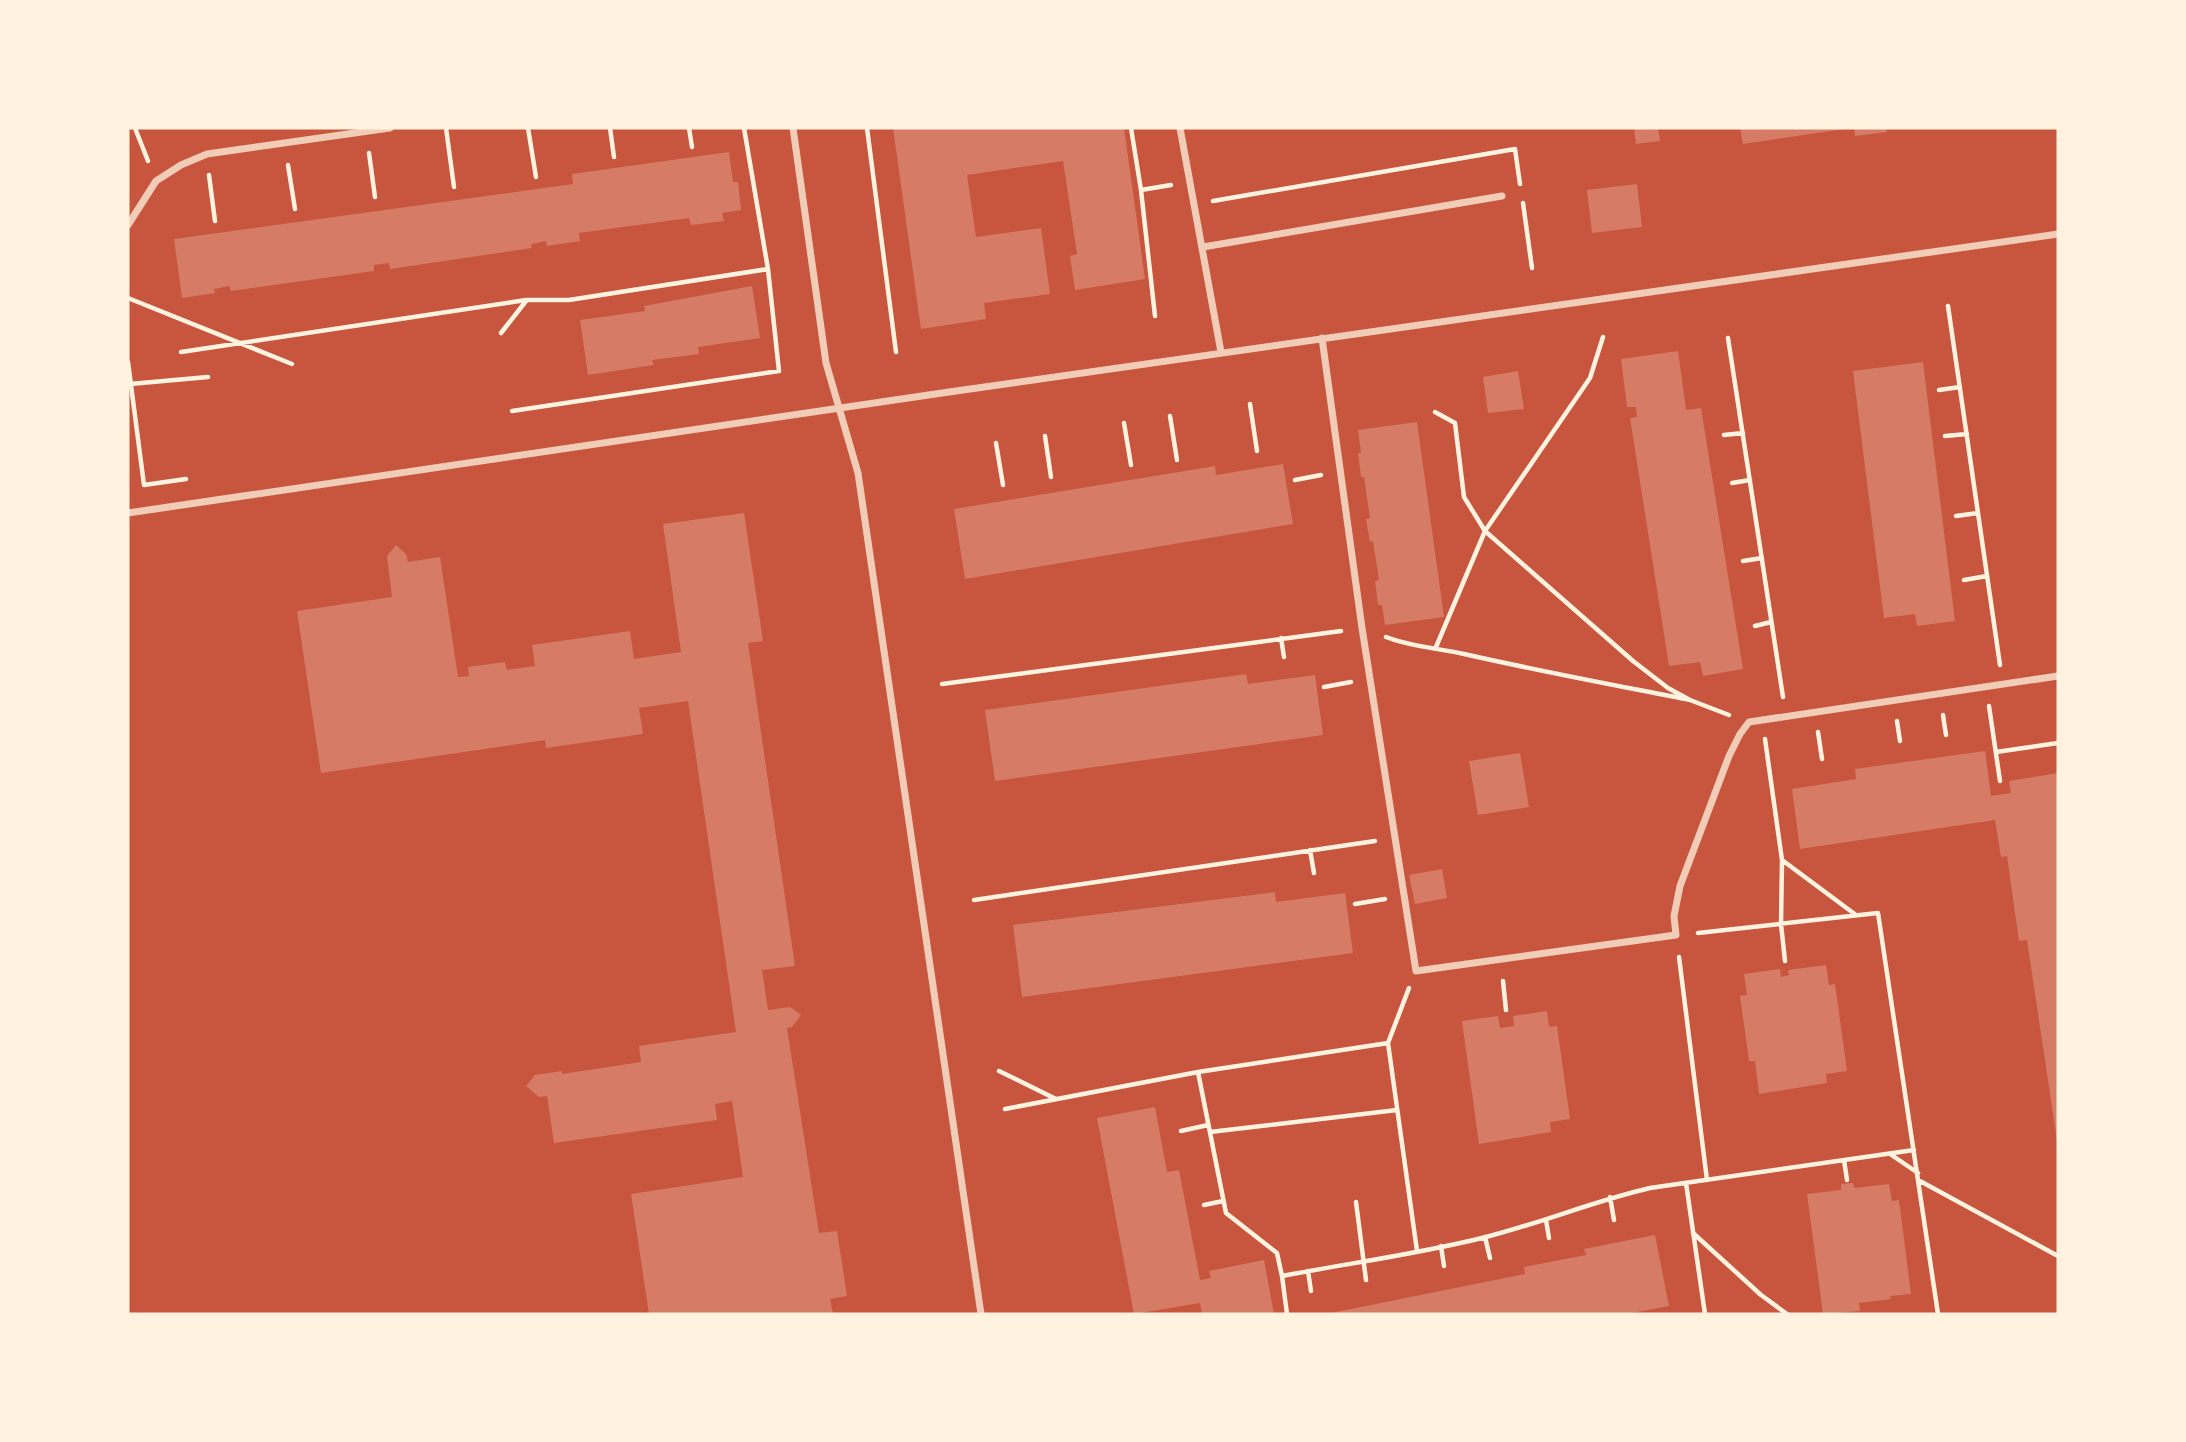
<svg xmlns="http://www.w3.org/2000/svg" width="2186" height="1442" viewBox="0 0 2186 1442" font-family="'Open Sans',sans-serif">
	<style>
		.building { fill: #d67c66 }
		.lines { fill: none; stroke-linecap: round; stroke-linejoin: round }
		.path { stroke: #fff3e0; stroke-width: 4.5 }
		.minor { stroke: #f1ccb7; stroke-width: 7 }
	</style>
	<rect width="100%" height="100%" fill="#c8553d"/>
	<path class="building" d="M893 128H1124L1145 279 1075 290 1070 256 1077 254 1063 161 967 175 976 237 1041 228 1050 294 984 303 986 319 921 329Z
		M1634 128H1658L1660 141 1636 144Z
		M1740 128H1845V129L1743 144Z
		M1854 128H1886L1887 132 1855 136Z
		M729 152 733 182H738L741 210 722 213 724 221 691 225 689 218 579 233 580 241 547 246 546 241 531 244 532 248 390 269 389 263 374 265V271L231 291 229 286 214 289 215 293 182 298 174 239 573 184 572 174Z
		M1637 184 1642 227 1592 233 1587 190Z
		M752 286 760 338 698 347 699 354 652 360 654 365 588 375 580 320 645 311 644 306Z
		M1678 351 1686 410 1701 408 1743 669 1703 676 1700 662 1669 666 1630 418 1637 417 1636 407H1627L1621 359Z
		M1923 362 1955 621 1917 626 1915 614 1884 618 1853 371Z
		M1518 371 1524 409 1488 413 1483 377Z
		M1417 422 1444 617 1385 625 1382 605H1378L1375 581 1379 580 1373 541 1370 542 1366 519 1370 518 1364 477H1361L1358 453H1361L1358 430Z
		M1283 464 1293 524 965 579 954 509 1215 466 1216 475Z
		M744 513 763 641 748 643 795 966 762 970 768 1010 790 1007 801 1015 792 1027 787 1028 819 1233 837 1231 847 1296 830 1299 833 1314H649L631 1194 743 1177 732 1101 715 1104 717 1120 554 1143 547 1096 539 1097 526 1086 535 1075 562 1071V1074L641 1062 639 1046 736 1032 688 701 639 708 643 734 546 748 545 740 321 773 297 611 392 597 387 556 396 545 406 554 408 562 440 557 458 677 469 676 468 667 505 662 507 670 535 666 532 645 630 631 634 659 681 652 663 524Z
		M1246 674 1248 684 1315 675 1323 735 995 781 985 710Z
		M1985 751 1991 796 2011 793 2009 781 2058 773V1147L2027 940 2019 941 2007 856 2001 857 1995 820 1800 849 1792 789 1856 779 1855 769Z
		M1520 753 1529 807 1478 815 1469 761Z
		M1442 869 1447 898 1415 904 1409 875Z
		M1275 892 1276 902 1345 893 1353 953 1022 997 1013 925Z
		M1826 965 1829 985 1835 984 1847 1071 1826 1074 1827 1083 1759 1094 1755 1061H1749L1740 996 1747 995 1744 974 1780 969 1781 977 1789 975 1788 970Z
		M1547 1011 1549 1027 1557 1026 1570 1119 1550 1122 1551 1132 1479 1144 1462 1021 1498 1016 1500 1028 1514 1026 1513 1016Z
		M1155 1107 1167 1172 1179 1170 1200 1280 1211 1278 1209 1271 1264 1260 1274 1314H1202L1200 1303 1134 1314 1097 1118Z
		M1853 1183 1854 1188 1889 1184 1892 1201 1899 1200 1911 1294 1890 1296 1891 1299 1859 1303 1860 1311 1823 1314 1807 1194 1841 1190V1184Z
		M1655 1235 1669 1306 1626 1314H1326L1525 1274 1524 1267 1586 1255 1584 1249Z"/>
	<g class="lines">
		<path class="path" d="M135 128 148 161
			M446 128 454 187
			M528 128 536 177
			M610 128 614 157
			M689 128 692 147
			M867 128 896 352
			M1131 128 1141 190 1155 316
			M369 153 375 197
			M288 165 295 209
			M209 175 215 221
			M1141 190 1171 185
			M1213 201 1515 149 1520 184
			M1523 203 1532 268
			M128 298 292 364
			M1948 306 2000 665
			M501 333 526 301
			M1728 338 1783 697
			M181 352 526 300H569L768 269 744 128
			M128 362 144 485 186 479
			M130 384 208 377
			M1939 390 1960 387
			M1250 404 1257 451
			M512 411 779 371 768 269
			M1435 412 1455 423 1464 497 1485 531 1633 661 1668 688 1690 700 1729 715
			M1170 416 1177 460
			M1124 423 1131 465
			M1724 435 1743 433
			M1045 436 1051 477
			M1945 436 1967 434
			M996 443 1003 485
			M1295 480 1321 475
			M1732 483 1750 480
			M1956 516 1978 513
			M1743 561 1762 558
			M1964 580 1987 576
			M1755 626 1771 622
			M1386 637C1411 647 1438 648 1464 654 1539 671 1614 685 1690 700
			M1281 638 1284 657
			M1436 647 1485 531 1590 378 1603 337
			M942 684 1341 631
			M1324 687 1351 682
			M1989 706 2000 781
			M1943 715 1946 735
			M1897 721 1900 741
			M1818 732 1822 759
			M1765 739 1782 860 1856 915
			M1996 752 2058 743
			M1310 850 1314 873
			M1782 861 1781 924 1785 961
			M974 900 1375 841
			M1355 904 1385 899
			M1698 933 1878 913 1938 1314
			M1679 957 1707 1180
			M1503 981 1506 1010
			M1388 1043 1417 1251
			M999 1071 1056 1099
			M1198 1072 1226 1213 1277 1253 1282 1276C1350 1263 1419 1254 1486 1237 1541 1223 1594 1201 1650 1188L1914 1150
			M1005 1109 1198 1072 1388 1043 1409 988
			M1181 1131 1208 1125
			M1210 1132 1397 1110
			M1890 1154 1918 1173
			M1844 1160 1847 1180
			M1920 1181 2058 1256
			M1686 1183 1705 1314
			M1610 1197 1614 1220
			M1356 1202 1366 1280
			M1204 1205 1223 1201
			M1546 1220 1549 1238
			M1693 1233 1761 1295 1787 1314
			M1485 1237 1490 1258
			M1441 1246 1444 1266
			M1308 1271 1311 1291
			M1282 1276 1287 1314"/>
		<path class="minor" d="M793 128 826 363 858 473 981 1314
			M1180 128 1221 352
			M128 225 156 181 181 165 207 154 390 128
			M1203 247 1502 196
			M1322 338 1362 628 1416 971 1676 935 1674 916 1680 886 1729 756 1740 734 1749 722 2058 676
			M128 513 949 392 2058 234"/>
	</g>
	<rect width="2186" height="1442" fill="none" stroke="#fff3e0" stroke-width="259"/>
</svg>
